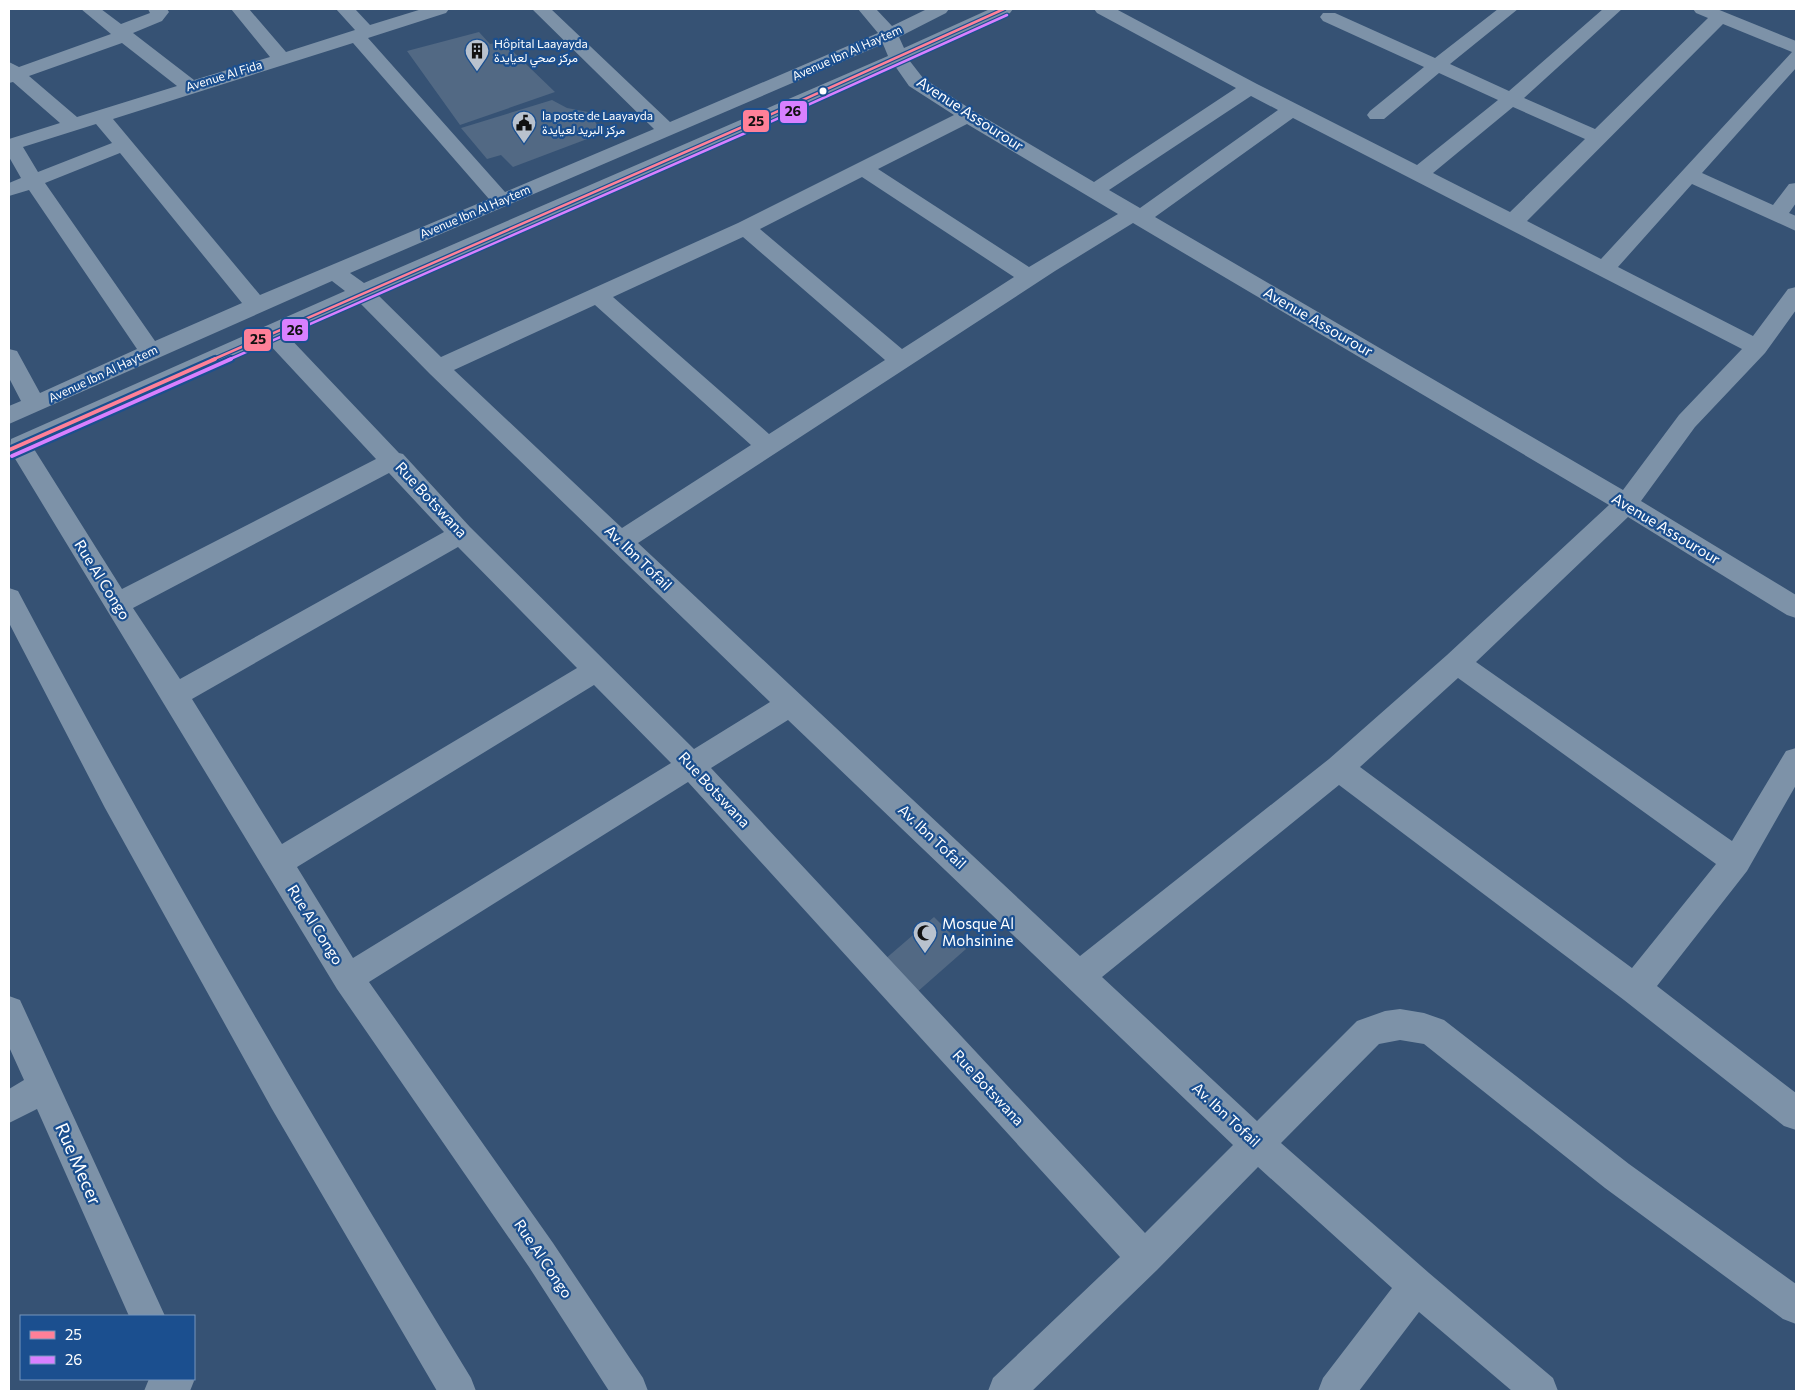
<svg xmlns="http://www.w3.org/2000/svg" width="1805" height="1400" viewBox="0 0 1805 1400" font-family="Commissioner,Vazirmatn,sans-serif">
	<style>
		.building { fill: #526984 }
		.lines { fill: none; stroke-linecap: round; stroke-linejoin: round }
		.minor { fill: #7d92a8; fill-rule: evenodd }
		.bus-1-far1-casing { stroke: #1b4f8f; stroke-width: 5 }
		.bus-1-casing { stroke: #1b4f8f; stroke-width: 8 }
		.bus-2-far1-casing { stroke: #1b4f8f; stroke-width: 5 }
		.bus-2-casing { stroke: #1b4f8f; stroke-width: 8 }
		.bus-1-far1 { stroke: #ff8098; stroke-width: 2.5 }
		.bus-1 { stroke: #ff8098; stroke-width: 4 }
		.bus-2-far1 { stroke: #d880ff; stroke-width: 2.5 }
		.bus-2 { stroke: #d880ff; stroke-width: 4 }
		.bus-dot { fill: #fff; stroke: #1b4f8f; stroke-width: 2 }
		.labels { text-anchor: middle; stroke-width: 4.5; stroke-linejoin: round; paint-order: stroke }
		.far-poi-label { font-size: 12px; fill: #fff; stroke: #1b4f8f; text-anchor: start }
		.far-street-label { font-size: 12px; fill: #fff; stroke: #1b4f8f }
		.street-label { font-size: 15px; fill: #fff; stroke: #1b4f8f }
		.poi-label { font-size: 15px; fill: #fff; stroke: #1b4f8f; text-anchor: start }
		.near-street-label { font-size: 18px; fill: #fff; stroke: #1b4f8f }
		.line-badge { stroke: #1b4f8f; stroke-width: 2 }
		.pale-badge-label { font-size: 14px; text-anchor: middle; font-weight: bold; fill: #111 }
	</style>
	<rect width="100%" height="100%" fill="#365274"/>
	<path class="building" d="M479 32 490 44 503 42 555 92 460 125 407 51Z
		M552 100 567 108 588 112 603 133 513 167 501 155 487 159 461 128Z
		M934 917 966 949 916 993 884 960Z"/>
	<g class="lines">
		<path class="minor" d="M81 9H101L121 24 150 13 148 9H167L169 12 162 21 133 33 194 80 270 57 231 9H249L286 52 355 30 336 9H355L370 25 422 9H449L446 13 368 38 505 192 654 129 532 9H551L670 122 878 33 858 9H876L892 26 927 9H949L946 13 899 37 904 48 990 9H1013L1010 13 909 60 923 78 975 112 1094 182 1236 88 1097 13 1094 9H1116L1257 84 1417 165 1498 100 1439 73 1384 119H1370L1367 115 1370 111 1424 67 1323 21 1320 17 1323 13H1335L1435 58 1498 9H1518L1450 64 1509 91 1603 9H1622L1524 98 1595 129 1708 18 1696 13 1693 9H1717L1796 41V68L1702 173 1773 205 1789 184 1796 183V203L1789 213 1796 216V231L1692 184 1618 267 1753 336 1788 289 1796 287V310L1765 353 1695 427 1641 501 1796 595V618L1787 615 1628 517 1476 662 1732 841 1786 751 1796 748V785L1747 871 1657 986 1796 1093V1130L1784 1126 1624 1000 1339 785 1102 977 1257 1121 1357 1021 1385 1011 1400 1009 1424 1013 1444 1020 1629 1164 1796 1284V1324L1783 1319 1605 1188 1424 1044 1400 1040 1379 1044 1281 1143 1429 1273 1553 1378 1558 1391H1512L1419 1312 1359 1391H1318L1323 1378 1392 1288 1258 1167 1157 1270 1032 1391H988L993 1378 1120 1257 688 782 369 982 553 1243 643 1378 648 1391H609L529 1267 337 989 14 457 9 459 11 439 345 291 332 281 9 424V406L21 401 9 378V349L17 351 40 393 137 349 29 190 9 196V183L21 178 9 157V139L60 123 13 82 9 83V62L19 67 111 34ZM1723 24 1792 52 1601 259 1527 221ZM122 43 177 86 77 117 29 76ZM353 43 489 199 260 295 113 119ZM883 44 888 56 364 283 350 273ZM895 66 909 86 954 115 738 223 441 357 377 294ZM1251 96 1278 110 1140 208 1109 190ZM1513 107 1585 139 1510 212 1433 173ZM1293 118 1742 349 1679 415 1623 490 1155 217ZM96 124 112 143 38 172 23 147ZM967 124 1118 214 1029 267 878 169ZM120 153 242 303 155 341 45 183ZM862 177 1014 277 902 349 760 229ZM1133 223 1609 505 1447 655 1329 759 1080 956 638 543 1055 271ZM743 237 885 360 769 434 613 297ZM359 302 430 374 770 702 694 749 470 527 403 454 399 453 286 334ZM595 305 751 445 622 528 454 370ZM268 343 376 459 122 589 34 449ZM389 473 444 532 180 679 133 608ZM458 547 577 668 282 844 192 699ZM1458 678 1716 864 1632 968 1360 767ZM594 685 671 763 353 958 297 867ZM788 720 1233 1145 1145 1233 711 768Z
			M9 588 18 591C160 858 313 1120 471 1378L476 1391H437L272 1109 105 808 9 623Z
			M9 996 20 1000 165 1316H129L37 1109 9 1123V1089L24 1080 9 1047Z
			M149 1379H193L194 1381 190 1391H144Z"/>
		<defs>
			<path id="bus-1-far1" d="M212 360 756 121 1004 9"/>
			<path id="bus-1" d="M9 450 215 359"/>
			<path id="bus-2-far1" d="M228 360 759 127 1007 15"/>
			<path id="bus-2" d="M12 456 231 359"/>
		</defs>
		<use href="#bus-1-far1" class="bus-1-far1-casing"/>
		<use href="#bus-1" class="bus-1-casing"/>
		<use href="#bus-2-far1" class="bus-2-far1-casing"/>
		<use href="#bus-2" class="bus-2-casing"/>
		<use href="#bus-1-far1" class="bus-1-far1"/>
		<use href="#bus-1" class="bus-1"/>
		<use href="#bus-2-far1" class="bus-2-far1"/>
		<use href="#bus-2" class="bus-2"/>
	</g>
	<defs>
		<symbol id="building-pin" viewBox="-11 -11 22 30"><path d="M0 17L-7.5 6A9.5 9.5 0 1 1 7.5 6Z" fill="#b9c2ce" stroke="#1b4f8f"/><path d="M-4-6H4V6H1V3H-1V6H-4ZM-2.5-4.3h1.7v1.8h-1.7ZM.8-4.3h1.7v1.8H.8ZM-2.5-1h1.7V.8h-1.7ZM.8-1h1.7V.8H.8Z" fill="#111"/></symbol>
		<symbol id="civic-pin" viewBox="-11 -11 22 30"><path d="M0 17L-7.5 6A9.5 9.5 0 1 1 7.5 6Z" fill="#b9c2ce" stroke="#1b4f8f"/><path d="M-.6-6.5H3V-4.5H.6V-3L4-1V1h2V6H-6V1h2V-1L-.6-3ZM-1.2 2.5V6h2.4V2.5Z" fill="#111"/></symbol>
		<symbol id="mosque-pin" viewBox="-11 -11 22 30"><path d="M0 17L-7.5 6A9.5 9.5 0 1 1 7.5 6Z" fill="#b9c2ce" stroke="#1b4f8f"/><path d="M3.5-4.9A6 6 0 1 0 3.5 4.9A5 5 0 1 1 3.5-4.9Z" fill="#111"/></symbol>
	</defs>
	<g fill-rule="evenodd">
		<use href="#building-pin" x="463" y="37" width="28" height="38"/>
		<use href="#civic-pin" x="510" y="109" width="28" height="38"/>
		<use href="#mosque-pin" x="911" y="919" width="28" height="38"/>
	</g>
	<circle class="bus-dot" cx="823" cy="91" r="4.5"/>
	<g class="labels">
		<g class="far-poi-label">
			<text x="494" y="48">Hôpital Laayayda<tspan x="494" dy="14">مركز صحي لعيايدة</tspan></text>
			<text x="542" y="120">la poste de Laayayda<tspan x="542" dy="14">مركز البريد لعيايدة</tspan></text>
		</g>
		<g class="far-street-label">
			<text transform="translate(847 53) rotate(-24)" y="4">Avenue Ibn Al Haytem</text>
			<text transform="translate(224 76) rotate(-17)" y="4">Avenue Al Fida</text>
			<text transform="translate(475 212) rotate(-23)" y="4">Avenue Ibn Al Haytem</text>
			<text transform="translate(103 374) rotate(-25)" y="4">Avenue Ibn Al Haytem</text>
		</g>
		<g class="street-label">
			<text transform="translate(970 114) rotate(33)" y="5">Avenue Assourour</text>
			<text transform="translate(1318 322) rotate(30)" y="5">Avenue Assourour</text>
			<text transform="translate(431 500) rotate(47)" y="5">Rue Botswana</text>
			<text transform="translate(1666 529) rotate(31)" y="5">Avenue Assourour</text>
			<text transform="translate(638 558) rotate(44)" y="5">Av. Ibn Tofail</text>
			<text transform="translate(102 580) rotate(58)" y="5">Rue Al Congo</text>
			<text transform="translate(714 790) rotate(47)" y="5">Rue Botswana</text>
			<text transform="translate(932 837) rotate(43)" y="5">Av. Ibn Tofail</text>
			<text transform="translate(315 925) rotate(58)" y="5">Rue Al Congo</text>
			<text transform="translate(988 1088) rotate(47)" y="5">Rue Botswana</text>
			<text transform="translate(1226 1115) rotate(43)" y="5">Av. Ibn Tofail</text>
			<text transform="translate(543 1259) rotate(56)" y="5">Rue Al Congo</text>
		</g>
		<g class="poi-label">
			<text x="942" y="929">Mosque Al<tspan x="942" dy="17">Mohsinine</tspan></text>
		</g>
		<g class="near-street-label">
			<text transform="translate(78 1164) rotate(66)" y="6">Rue Mecer</text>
		</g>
	</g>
	<g class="line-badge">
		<rect x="779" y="100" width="29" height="24" rx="5" fill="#d880ff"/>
		<rect x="742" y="109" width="28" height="24" rx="5" fill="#ff8098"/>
		<rect x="281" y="318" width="28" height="24" rx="5" fill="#d880ff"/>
		<rect x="243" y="328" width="29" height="24" rx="5" fill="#ff8098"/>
	</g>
	<g class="pale-badge-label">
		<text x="793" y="116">26</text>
		<text x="756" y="126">25</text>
		<text x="295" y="335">26</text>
		<text x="258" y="344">25</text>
	</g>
	<rect width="1805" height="1400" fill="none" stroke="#ffffff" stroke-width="20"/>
	<rect x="20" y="1315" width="175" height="65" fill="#1b4f8f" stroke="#7695bc"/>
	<rect x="30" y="1331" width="25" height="8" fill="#ff8098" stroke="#7695bc"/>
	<text x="65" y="1340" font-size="15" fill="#ffffff">25</text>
	<rect x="30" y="1356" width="25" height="8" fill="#d880ff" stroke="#7695bc"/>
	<text x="65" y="1365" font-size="15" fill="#ffffff">26</text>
</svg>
